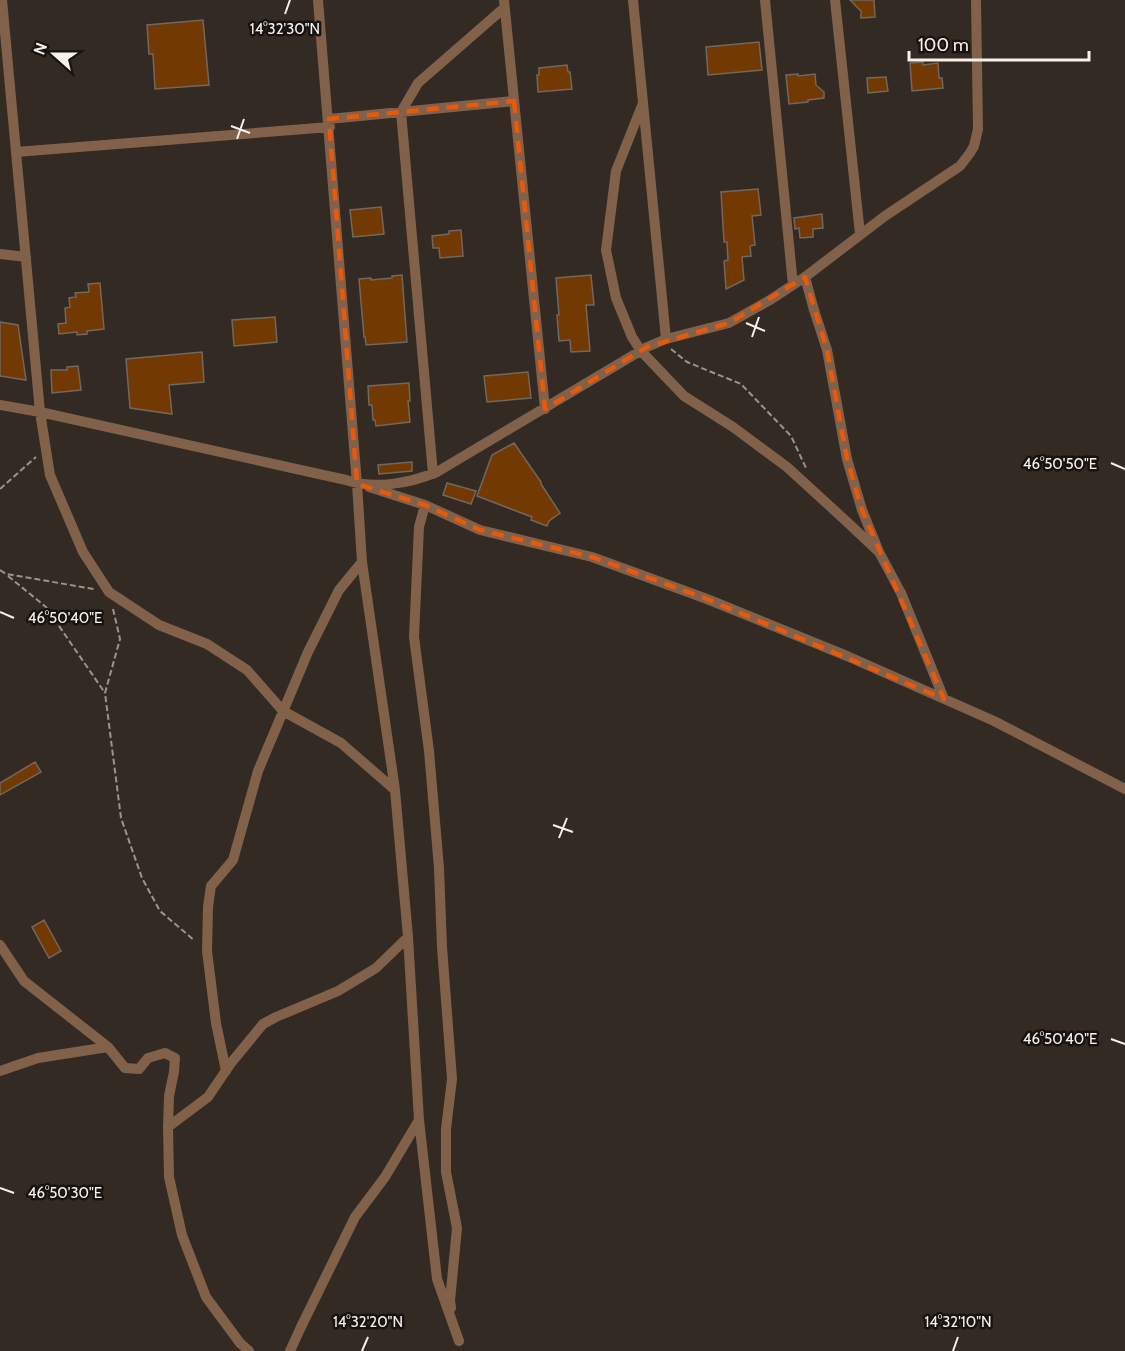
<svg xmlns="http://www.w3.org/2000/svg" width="1125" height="1351" viewBox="0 0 1125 1351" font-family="Cabin,sans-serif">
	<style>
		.building { fill: #723a02; stroke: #72675f; stroke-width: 1.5 }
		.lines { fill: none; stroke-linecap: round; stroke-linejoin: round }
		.path { stroke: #9b938d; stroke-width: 2; stroke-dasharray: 6 3; stroke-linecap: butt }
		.street { stroke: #82614a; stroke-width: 10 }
		.marked { fill: none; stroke: #e8590c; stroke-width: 4.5; stroke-dasharray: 12 8; stroke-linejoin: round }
		.ticks { fill: none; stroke: #f7f1ec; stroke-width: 2 }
		.ticks-label { font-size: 15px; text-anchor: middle; fill: #f7f1ec; stroke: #181310; stroke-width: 5; stroke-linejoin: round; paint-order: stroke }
	</style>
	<rect width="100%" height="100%" fill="#332a23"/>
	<path class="building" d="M850 0H874L875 17 861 18V11Z
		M203 20 209 85 155 89 153 54H149L147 25Z
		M759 42 762 70 708 75 706 47Z
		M923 62V65L938 63 939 78H942L943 88 912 91 910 63Z
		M567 65 568 72H570L572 89 538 92 537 75H539V68Z
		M798 74V76L815 74 816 85 824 92V98L808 100V102L789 104 786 75Z
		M886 77 888 91 868 93 867 78Z
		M758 189 761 215 752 216 755 245 750 246 751 256 742 257 744 280 726 289 724 261 728 260 727 242H724L721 192Z
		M381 207 384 234 353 237 350 210Z
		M822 214 823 228 813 229V237L800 238 799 228 795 229 794 218Z
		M461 230 463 256 440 258 439 248H433L432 236 449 234V231Z
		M402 275 407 342 366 345 365 337H364L359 279 371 278V280L392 278V276Z
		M591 275 594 305H586L590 351 571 352 570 340 559 341 557 315H559L556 278Z
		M100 283 104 329 87 331V334L77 335V332L59 334 58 324 66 323 65 308 70 307 69 298 76 297 75 293 89 292 88 284Z
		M275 317 277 342 234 346 232 320Z
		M0 322 18 325 26 380 0 376Z
		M202 352 204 382 169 385 172 414 130 408 126 359Z
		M78 366 81 390 52 393 51 370H67V367Z
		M528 372 531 398 487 402 484 376Z
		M409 383 410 401H408L410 422 376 426 375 420H373L372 405H369L368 386Z
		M514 443 541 482V484L560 513 549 521 547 526 531 520 532 517 477 496 492 455Z
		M412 462V471L379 474 378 465Z
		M447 483 476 491 471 504 443 495Z
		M35 762 41 772 0 795V783Z
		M44 920 61 951 49 958 32 927Z"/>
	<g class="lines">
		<path class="path" d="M671 349 687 362 741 384 791 436 806 468
			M0 489 36 457
			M0 570 6 574 94 589
			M8 576 46 607 105 693
			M113 609 120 639 105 693 121 818 142 878 160 911 195 941"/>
		<path class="street" d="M2 0 40 412 50 475 83 552 109 592 159 625 207 644 247 670 283 711 341 743 395 790
			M318 0 357 484 362 562 395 790 408 937 419 1120 437 1279 459 1341
			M504 0 545 409
			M633 0 666 339
			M765 0 793 285
			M835 0 860 234
			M643 103 616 171 606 250 616 298 632 337 641 351 684 396 733 427 787 467 846 521 879 552
			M329 119 514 101
			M16 152 330 127
			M0 254 26 257
			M805 277 814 310 827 350 847 459 862 510 879 552 901 593 944 699
			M0 405 40 412 346 480C375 490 410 483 437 472L647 347 666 339 729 323 770 300 805 277 885 216 960 166 970 153 974 146 978 129 976 0
			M433 474 401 112 418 83 504 8
			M369 487 425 505 480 530 592 557 707 599 847 656 994 721 1125 789
			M425 505 419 527 414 637 429 751 439 868 442 947 452 1079 446 1129V1172L457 1228 450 1301 451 1308
			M0 945 24 981 108 1047 125 1068 139 1069 148 1058 165 1053 175 1058 174 1072 169 1096 168 1127 169 1177 182 1235 206 1297 240 1343 249 1351
			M0 1071 38 1058 108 1047
			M226 1071 216 1023 207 951 208 907 211 886 233 860 258 771 308 652 339 590 362 562
			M168 1127 208 1097 231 1063 263 1024 276 1017 338 991 376 968 408 937
			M290 1351 301 1327 355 1217 385 1177 419 1120"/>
	</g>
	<path class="marked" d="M514 101 545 409 647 347 729 323 805 277 827 350 847 459 862 510 944 699 707 599 592 557 480 530 425 505 357 484 329 119Z"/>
	<path class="ticks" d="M285 14 290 0M231 126 250 133M237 139 244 119M746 323 765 331M752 337 759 317M1111 463 1125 469M0 612 14 618M553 825 573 832M559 838 567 818M1111 1039 1125 1044M0 1188 14 1193M362 1351 368 1337M953 1351 958 1337"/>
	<g class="ticks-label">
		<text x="285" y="34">14°32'30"N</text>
		<text x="1060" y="469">46°50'50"E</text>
		<text x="65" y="623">46°50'40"E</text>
		<text x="1060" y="1044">46°50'40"E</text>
		<text x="65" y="1198">46°50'30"E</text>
		<text x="368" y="1327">14°32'20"N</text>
		<text x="958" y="1327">14°32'10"N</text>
	</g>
	<g transform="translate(54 54) rotate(291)" stroke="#181310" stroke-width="4.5" paint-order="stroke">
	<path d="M0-4.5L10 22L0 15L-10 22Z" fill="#f7f1ec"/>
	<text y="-9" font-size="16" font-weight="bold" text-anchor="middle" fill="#f7f1ec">N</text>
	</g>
	<path d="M909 51v9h180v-9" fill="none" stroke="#f7f1ec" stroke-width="3"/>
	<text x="918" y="51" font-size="18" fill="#f7f1ec" stroke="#181310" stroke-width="4.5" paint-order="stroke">100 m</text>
</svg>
